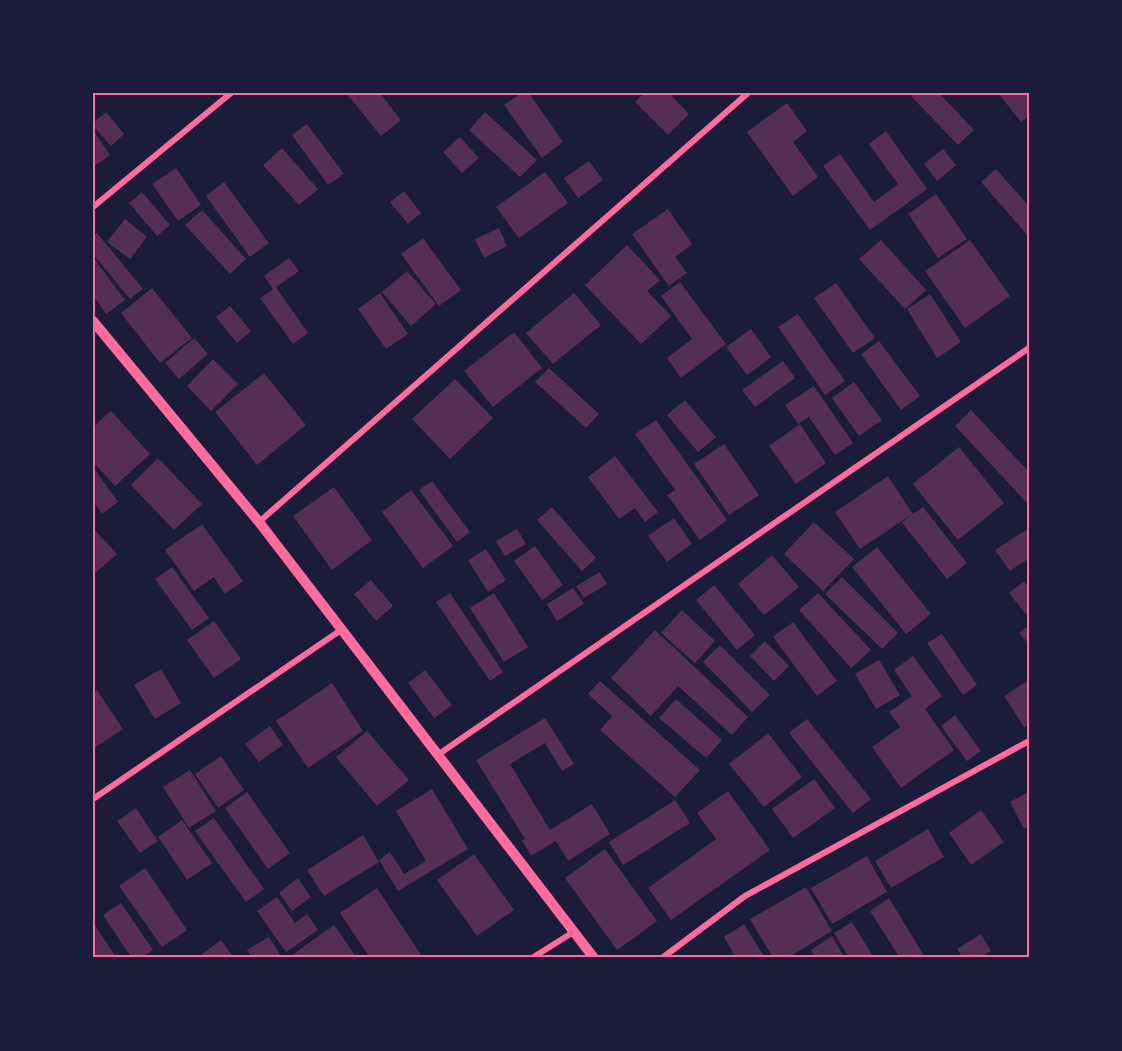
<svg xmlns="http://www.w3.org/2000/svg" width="1122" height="1051" viewBox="0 0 1122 1051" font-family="'Roboto Condensed',sans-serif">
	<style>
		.building { fill: #542f53 }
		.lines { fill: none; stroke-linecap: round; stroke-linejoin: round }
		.minor { stroke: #ff6b9d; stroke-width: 6 }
		.tertiary { stroke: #ff6b9d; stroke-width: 10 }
		.neatline { fill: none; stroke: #ff6b9d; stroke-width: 2 }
	</style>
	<rect width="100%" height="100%" fill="#1b1b3a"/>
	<path class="building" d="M346 93H380L401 120 381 136Z
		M522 93H529L563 142 542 158 504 105Z
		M644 93H669L689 114 668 135 635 102Z
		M914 93H939L974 130 958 145 911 96Z
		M998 93H1028L1029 115 1021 122Z
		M787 103 807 131 793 142 818 177 793 196 747 132Z
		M106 112 124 134 111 146 93 126V123Z
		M485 112 537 160 520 177 469 130Z
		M307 124 344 174 328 185 292 135Z
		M93 130 110 155 93 167Z
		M886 131 927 189 870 230 823 166 840 154 874 202 898 184 869 144Z
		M460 137 479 158 462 173 443 152Z
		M282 148 318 189 299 205 263 165Z
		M943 149 956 165 937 181 924 164Z
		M589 161 603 180 578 198 564 178Z
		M176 168 201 205 178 221 152 184Z
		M996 169 1029 206V237L981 182Z
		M545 172 568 203 519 238 496 207Z
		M224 182 269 243 250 257 206 196Z
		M404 191 421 213 408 224 390 202Z
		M142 192 170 225 157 236 129 203Z
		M936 194 967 239 938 258 908 214Z
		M668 209 692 244 675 257 687 273 669 286 632 234Z
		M202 210 246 259 230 274 185 225Z
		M125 219 147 237 130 259 107 242Z
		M499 228 507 246 484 258 475 239Z
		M97 233 143 289 130 299 93 254V236Z
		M423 238 461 290 439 306 401 254Z
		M881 240 926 290 905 309 859 259Z
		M970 240 1010 296 965 328 925 271Z
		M627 245 660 280 647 291 671 316 641 344 585 285Z
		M93 257 125 300 106 314 93 295Z
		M289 258 299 271 276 287 308 333 293 344 260 298 273 289 264 276Z
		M407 271 436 304 411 326 382 292Z
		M680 282 726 344 681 378 667 358 692 339 661 296Z
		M836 283 875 338 853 353 814 298Z
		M152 288 192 338 160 363 121 313Z
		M380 293 408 334 386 349 358 309Z
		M574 293 601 325 553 364 526 333Z
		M930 294 961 342 937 358 907 309Z
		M230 306 251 331 237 343 216 317Z
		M798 314 845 381 825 395 778 327Z
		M751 329 771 357 747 375 726 347Z
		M514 332 542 368 493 407 464 371Z
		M194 338 208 354 179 379 165 363Z
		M879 341 920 396 901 410 861 354Z
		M213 359 238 384 211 411 187 386Z
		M783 361 795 378 755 407 742 390Z
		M549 368 599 414 586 428 535 382Z
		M264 373 306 425 257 465 215 412Z
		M455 379 493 418 450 459 412 419Z
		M854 382 882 420 859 436 832 398Z
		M814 386 853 443 835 455 809 417 798 424 785 405Z
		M685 400 716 437 698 452 667 415Z
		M971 410 1029 472V505L955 426Z
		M111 411 150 454 115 486 93 462V427Z
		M656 420 727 520 700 540 667 495 675 490 635 434Z
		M800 424 826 463 796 484 769 446Z
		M724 444 759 495 729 515 694 464Z
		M959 447 1004 503 958 540 913 484Z
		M615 456 658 512 645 522 635 508 619 519 588 477Z
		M158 458 202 504 174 530 131 485Z
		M93 467 118 502 102 514 93 501Z
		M888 476 913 514 923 507 967 563 947 579 902 523 911 515 860 549 835 512Z
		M432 481 470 532 457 542 419 490Z
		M334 487 372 540 332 570 293 516Z
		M411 490 453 546 423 568 382 512Z
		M552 507 596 558 582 571 537 520Z
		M674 518 692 544 667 562 648 536Z
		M814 522 854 559 823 591 784 554Z
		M202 524 243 581 225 594 214 577 194 591 165 550Z
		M93 528 117 554 93 575Z
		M1029 528V558L1010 571 995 550Z
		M517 529 526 544 505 556 496 541Z
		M535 546 563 585 542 600 514 561Z
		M877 547 931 614 906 634 852 567Z
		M486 549 506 580 488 592 468 560Z
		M772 555 799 587 764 615 738 584Z
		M172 567 209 618 192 630 155 579Z
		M600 572 607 584 584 598 576 586Z
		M842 577 898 633 882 649 825 594Z
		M371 580 393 606 376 621 354 594Z
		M1024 581 1029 587V618L1009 593Z
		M714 585 755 635 737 650 696 600Z
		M573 588 584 604 557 621 547 604Z
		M450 593 503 672 490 681 436 602Z
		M494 593 528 647 504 662 470 608Z
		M818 593 871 650 851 668 799 610Z
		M682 610 715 641 695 663 661 633Z
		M214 621 241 659 214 678 187 640Z
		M793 622 837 681 817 696 773 637Z
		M1029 625V644L1019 633Z
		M655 630 748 717 732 735 678 686 651 716 611 678Z
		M942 634 977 685 963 695 927 643Z
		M765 641 789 666 774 681 750 656Z
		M720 645 770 695 752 712 703 662Z
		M913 656 942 696 925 709 954 750 901 788 872 747 900 727 889 712 912 696 894 670Z
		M879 660 900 695 876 709 855 674Z
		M161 669 181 703 155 719 134 685Z
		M425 670 452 705 434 718 408 683Z
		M1029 680V724L1024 727 1004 696Z
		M600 681 700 770 675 797 600 730 612 716 588 694Z
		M332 683 363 731 308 768 276 721Z
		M97 690 123 729 94 748 93 693Z
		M676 699 722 740 706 758 659 718Z
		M955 715 981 751 967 761 941 726Z
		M545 718 574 764 562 771 545 743 510 764 550 830 592 804 610 834 568 861 556 841 531 856 522 840 525 839 476 760Z
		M807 719 871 799 853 813 789 733Z
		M270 726 283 745 259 762 245 744Z
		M367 731 409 780 377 806 336 757Z
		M768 733 802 777 764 807 729 764Z
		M221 756 244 790 218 808 195 774Z
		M190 770 216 811 189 828 163 787Z
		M814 779 835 808 793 838 772 809Z
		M432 789 468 849 398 891 379 860 390 852 404 874 426 861 396 811Z
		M728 791 770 850 671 920 648 888 716 839 697 813Z
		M247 792 290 853 268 869 225 808Z
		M1029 792V826L1024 829 1010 802Z
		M675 800 690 823 623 865 609 842Z
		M136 808 158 841 140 853 117 821Z
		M981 810 1004 842 971 865 949 833Z
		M214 818 264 889 246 902 195 831Z
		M182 820 212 863 187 880 158 837Z
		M928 829 944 857 891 888 875 861Z
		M363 835 379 862 324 896 307 870Z
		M605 849 657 921 617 950 565 878Z
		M474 854 514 910 477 936 437 880Z
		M867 856 887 892 832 924 811 888Z
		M145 868 187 930 162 947 119 886Z
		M298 878 311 897 292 911 279 893Z
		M806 887 832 931 787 958H773L750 919Z
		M377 888 423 958H370L340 913Z
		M277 897 295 923 307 914 318 930 286 952 257 911Z
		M889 898 923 954 916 958H900L870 911Z
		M121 903 153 950 141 958H132L103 915Z
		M852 922 874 958H849L834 933Z
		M93 923 117 958H93Z
		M744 924 765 958H736L724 937Z
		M334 925 357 958H288Z
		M981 934 991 951 979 958H963L957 949Z
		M832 936 845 958H815L811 950Z
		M269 937 282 958H252L247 950Z
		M221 940 234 958H204L201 955Z"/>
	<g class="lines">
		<path class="minor" d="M93 207 231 93
			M259 522 748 93
			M439 754 1029 348
			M93 799 341 630
			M532 958 575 931
			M662 958 745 896 1029 741"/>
		<path class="tertiary" d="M93 321 259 522 594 958"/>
	</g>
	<rect width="1122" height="1051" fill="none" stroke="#1b1b3a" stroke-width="189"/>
	<rect x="94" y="94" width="934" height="862" class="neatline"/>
</svg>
